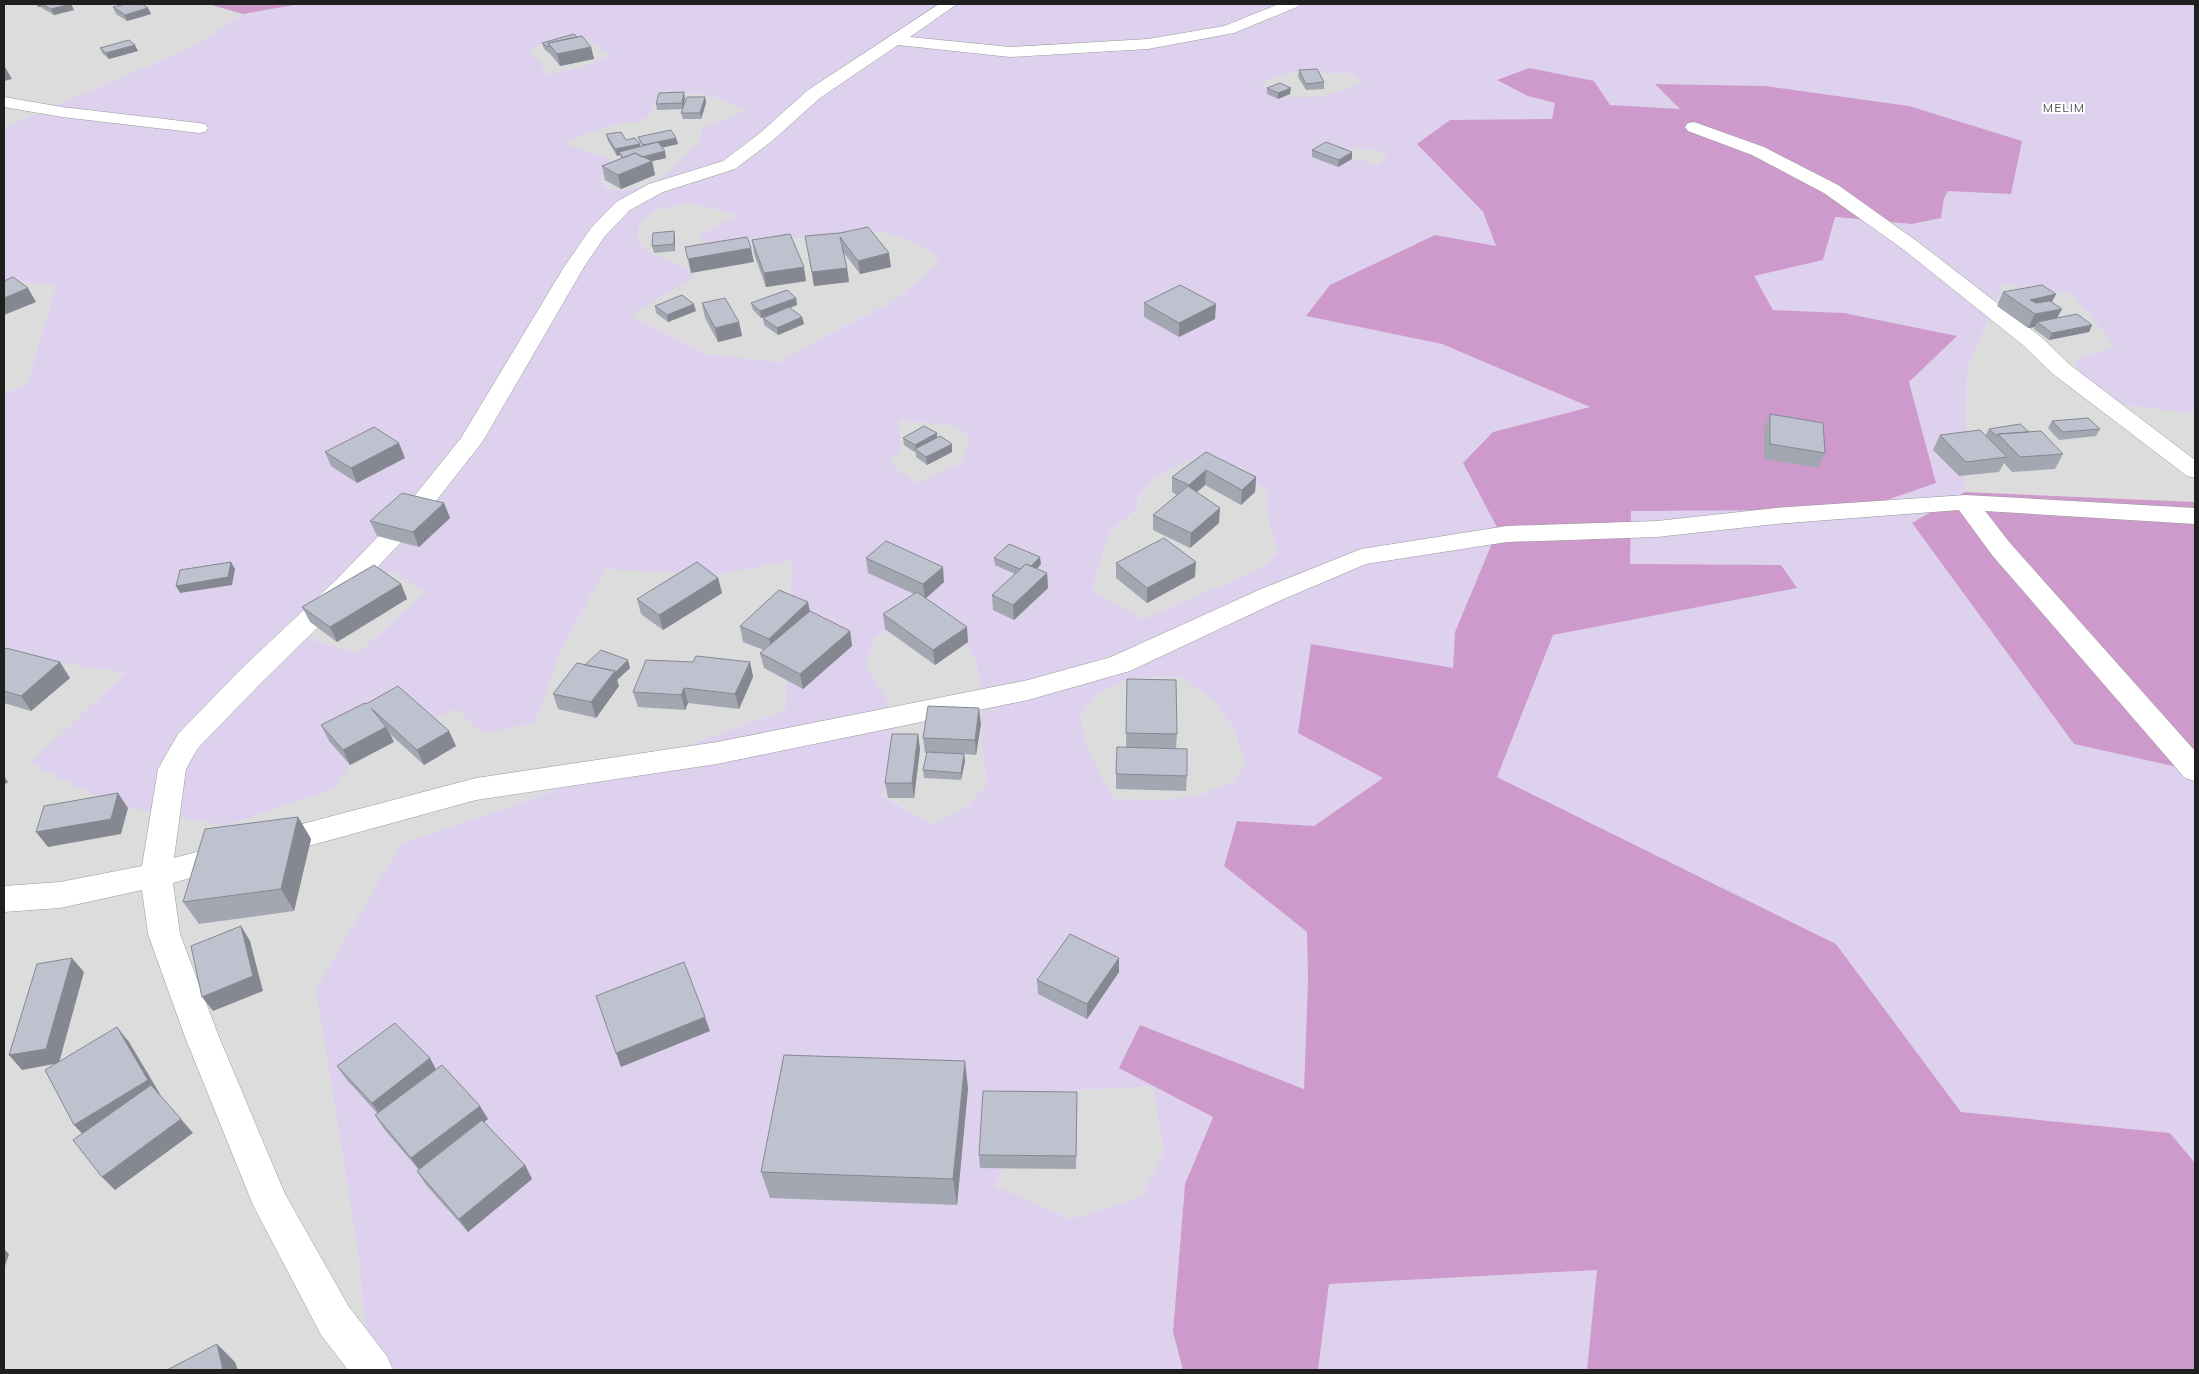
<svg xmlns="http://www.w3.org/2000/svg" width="2199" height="1374" viewBox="0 0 2199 1374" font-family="Mulish,sans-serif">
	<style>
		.residential { fill: #dcdcdd }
		.farmland { fill: #ddd1ee; fill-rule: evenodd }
		.forest { fill: #ce9acc }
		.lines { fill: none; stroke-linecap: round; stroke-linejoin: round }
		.minor-casing { stroke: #999; stroke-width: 1 }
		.minor { fill: #fff; fill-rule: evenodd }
		.wall { fill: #a3a7b2 }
		.shaded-wall { fill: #858891 }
		.building { fill: #bec2cf; stroke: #858891 }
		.labels { text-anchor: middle; stroke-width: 4; stroke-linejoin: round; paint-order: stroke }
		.far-quarter-label { font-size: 12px; letter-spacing: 1px; fill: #525252; stroke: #fff }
	</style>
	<rect width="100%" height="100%" fill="#e5e5ef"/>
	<path class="residential" d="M4 4H208L243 14 192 47 4 128Z
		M569 37 586 39 610 55 589 65 545 75 541 62 530 51 539 45Z
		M1307 70 1327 74 1349 72 1363 83 1321 97H1288L1260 84 1272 78Z
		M660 91 709 95 749 110 703 128 698 143 664 176 647 187 626 190 610 189 599 180 611 167 563 143 616 124 637 122 648 117Z
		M1353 147 1388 153 1379 165 1341 155Z
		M691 203 737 215 699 235 710 248 804 237 884 232 921 245 941 261 896 300 823 337 781 362 705 354 630 316 694 275 685 267 655 255 638 242 639 225 656 210Z
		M4 279 56 286 27 384 4 394Z
		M2003 284 2072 294 2115 346 2073 360 2097 401 2195 414V502L1965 492 1967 370Z
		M900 420 956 426 970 439 961 463 917 484 889 462 901 449Z
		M1187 460H1202L1241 468 1266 491 1269 523 1278 552 1264 567 1142 620 1092 589 1110 532 1138 510 1137 501 1153 479Z
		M792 559 785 711 401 844 358 1250 369 1370H4V645L52 661 126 673 31 763 359 752 456 709 535 723 560 653 605 569 718 575Z
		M394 572 426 592 359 652 323 644 287 624 337 581Z
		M904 623 961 635 976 661 980 682 982 708V748L987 785 967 807 932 824 881 794 890 775 866 664 875 637Z
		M1152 677 1183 678 1214 701 1234 729 1246 764 1233 783 1203 794 1169 800 1116 799 1101 777 1086 743 1080 715 1097 695 1125 680Z
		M1153 1086 1164 1152 1142 1196 1071 1219 995 1186 1039 1092Z"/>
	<path class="farmland" d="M300 4H2195V414L2097 401 2073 360 2115 346 2072 294 2003 284 1967 370 1965 492 1912 523 2074 744 2195 771V1163L2170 1133 1961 1112 1836 944 1497 777 1552 635 1796 588 1781 565H1629L1631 511 1858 510 1936 483 1909 382 1956 336 1844 313 1773 310 1753 276 1823 260 1834 217 1912 224 1941 218 1944 198 1948 191 1909 106 1766 86 1656 84 1681 110 1609 105 1594 81 1528 96 1555 103 1552 119 1521 121 1417 144 1483 213 1496 246 1306 316 1442 344 1591 407 1493 432 1498 529 1455 632 1453 669 1311 644 1383 778 1314 826 1237 821 1224 866 1307 932 1308 980 1304 1089 1140 1025 1153 1086 1213 1116 1185 1184 1173 1332 1183 1370H369L358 1250 316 989 401 844 785 711 792 560 718 575 605 569 560 653 535 723 482 733 456 709 359 752 334 789 225 826 112 804 30 763 126 673 52 661 4 645V394L27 384 56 286 4 279V128L192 47 243 14ZM569 37 586 39 610 55 589 65 545 75 541 62 530 51 539 45ZM1307 70 1327 74 1349 72 1363 83 1321 97H1288L1260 84 1272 78ZM660 91 709 95 748 110 703 128 698 143 664 176 647 187 626 190 609 189 599 180 611 167V159L564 143 615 124 637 122 648 117ZM1353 147 1387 153V154L1379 165 1341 155ZM691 203 737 215 699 235 710 248 804 237 884 232 921 245 940 261 896 300 823 337 781 362 705 354 631 316 695 275 685 267 655 255 638 242 639 225 656 210ZM900 420 956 426 970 439 961 463 917 484 889 462 901 449ZM1187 460H1202L1241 467 1266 491 1269 523 1278 552 1264 567 1142 620 1092 589 1110 532 1138 509 1137 500 1153 479ZM393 572 426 592 359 652 322 644 287 624 337 581ZM904 623 961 635 976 661 980 682 982 708V748L987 784 967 807 932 824 881 795 890 775 895 726 889 704 866 664 875 637ZM1152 677 1183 678 1214 701 1234 729 1246 764 1233 782 1203 794 1169 800 1115 799 1101 777 1086 743 1080 716 1097 695 1125 680ZM1153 1086 1164 1152 1142 1196 1071 1219 995 1186 1039 1092Z
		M1598 1270 1587 1370H1318L1329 1284Z"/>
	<path class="forest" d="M208 4H300L243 14Z
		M1529 68 1594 81 1610 105 1680 109 1655 84 1766 86 1909 106 2022 141 2011 194 1948 191 1944 198 1941 218 1912 224 1835 217 1823 260 1754 276 1773 310 1844 313 1957 336 1909 382 1936 483 1858 510 1631 511 1630 564 1781 565 1797 588 1553 635 1497 777 1836 944 1961 1112 2170 1133 2195 1163V1370H1587L1597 1270 1329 1284 1318 1370H1183L1173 1332 1185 1184 1213 1117 1119 1068 1140 1025 1304 1089 1308 980 1307 932 1224 866 1237 821 1314 826 1383 778 1298 733 1311 644 1453 668 1455 632 1498 529 1463 463 1493 432 1590 407 1442 344 1306 316 1330 285 1435 235 1496 246 1483 212 1417 144 1450 120 1552 119 1555 103 1528 96 1497 80Z
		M1965 492 2195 502V771L2074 744 1912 523Z"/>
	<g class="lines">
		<defs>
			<path id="minor" d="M939 4H957L910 37 1010 47 1148 39 1224 26 1279 4H1300L1297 7 1234 33 1148 49 1010 57 898 45 820 98 772 141 735 169 663 192 630 210 605 236 584 267 483 441 418 524 355 591 260 684 198 748 186 769 174 858 230 843 241 847 245 855 241 863 173 883 180 934 219 1037 285 1194 349 1307 387 1356 393 1370H348L321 1335 253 1205 185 1037 148 934 142 890 60 908 4 912V886L60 882 142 866 158 769 178 734 240 670 337 579 400 514 461 438 564 267 591 228 616 202 649 184 723 161 760 133 808 90Z
				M4 97 62 107 199 123 205 124 208 128 205 132 199 133 62 117 4 107Z
				M1694 122 1764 147 1838 185 1918 242 2040 336 2069 364 2195 460V478L2187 476 2053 374 2024 346 1904 250 1824 193 1752 155 1688 131 1685 127 1688 123Z
				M1966 495 2195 508V524L1985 511 2010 543 2195 751V781L2185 778 1992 555 1959 510 1776 524 1657 537 1507 542 1366 564 1279 601 1130 671 1028 700 717 764 476 800 272 856 261 852 257 844 261 836 272 832 476 778 717 742 1028 680 1111 657 1261 589 1361 549 1507 526 1657 521 1776 508Z"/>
		</defs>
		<use href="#minor" class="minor-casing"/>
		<use href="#minor" class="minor"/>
	</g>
	<path class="wall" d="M34 4H71L74 10 54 15 42 8V7H39Z
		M113 7 148 8 151 14 127 21 116 14Z
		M542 43 591 47 594 59 560 66 551 55 550 53H549L544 49Z
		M100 48 138 51 109 59 103 54Z
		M1299 70 1324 82V89L1306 90 1298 77Z
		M1267 88 1290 94 1278 99 1267 94Z
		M705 97 706 103 701 119H683L681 113 683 109 657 110 656 104 685 98 683 107Z
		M606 134 640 147 642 146 640 143 638 137 676 138 678 144 662 148 666 158 652 161 655 175 621 189 605 180 602 166 621 159 620 155 617 156 608 141Z
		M1312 150 1352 152V159L1338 167 1312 157Z
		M674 231 675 238V251L654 253 652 246Z
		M840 233 891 267 860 274 844 253 847 268 849 282 814 286 805 236Z
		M752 240 806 281 766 287 754 254Z
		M2003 292 2052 302 2062 309 2057 318 2092 325 2089 332 2049 340 2034 329 2035 327 2028 328 1997 306Z
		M796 298 797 305 790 308 802 317 804 324 778 335 764 325 763 318 771 315 761 318 753 310 751 303Z
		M702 303 739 322 742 336 718 342 705 318Z
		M1144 303 1215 319 1179 337 1144 317Z
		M655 306 696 311 668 322 656 313Z
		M1770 414 1825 453 1818 468 1764 459V429Z
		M2052 421 2100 429 2096 436 2059 440 2048 428Z
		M1989 429 2029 432 2063 454 2055 469 2012 472 2004 463 1999 472 1959 476 1933 450 1940 435 1985 436Z
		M937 433V438L952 452 927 465 916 457V453L904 445 903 438Z
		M325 452 405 458 357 483 331 466Z
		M1206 452 1256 477 1255 492 1241 505 1205 485 1197 492 1219 523 1190 548 1153 530V515L1177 495 1172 492V477Z
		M444 503 450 518 419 547 377 536 370 521Z
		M866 558 944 582 926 598 968 642 935 665 885 629 883 614 914 594 868 573Z
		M994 558 1041 564 1037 569 1047 573 1048 588 1014 620 993 610 992 595 1015 574 995 565Z
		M1116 563 1195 577 1147 603 1116 578Z
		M718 578 722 593 663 630 641 614 637 599Z
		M401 584 407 599 337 642 310 622 302 607Z
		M808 602 810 612 850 631 852 646 803 689 764 668 760 653 764 650 743 642 740 626Z
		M4 650 70 678 31 711 4 703Z
		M693 662H750L753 677 739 709 688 703 685 710 638 707 633 692Z
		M585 665 630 668 617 680 619 686 596 718 558 709 553 694Z
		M1127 679 1177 734 1176 749 1187 776 1186 791 1116 789V774L1126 747Z
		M366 704 456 746 424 765 390 734 394 742 350 765 329 741 321 725Z
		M981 724 976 755 964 754 965 761 961 780 924 778 923 770 927 753H925L923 738Z
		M918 734 920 749 914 798H888L885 783Z
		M298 817 311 839 294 911 199 924 183 902Z
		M1119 958V972L1087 1019 1038 994 1037 980Z
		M337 1066 436 1069 488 1119 484 1122 525 1165 532 1179 468 1232 426 1185 417 1171 419 1170 384 1129 375 1115 377 1113 347 1080Z
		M968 1088 957 1205 770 1198 761 1172Z
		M1077 1092 1076 1169 980 1168 979 1155Z"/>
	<path class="shaded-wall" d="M37 4H40L42 7H39Z
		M71 4 74 10 54 15 51 9Z
		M148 8 151 14 127 21 125 15Z
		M135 45 138 51 109 59 106 53Z
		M591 47 594 59 560 66 557 54Z
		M4 67H5L12 79 4 81Z
		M1291 88 1290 94 1278 99V93Z
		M684 92 685 98 683 109 682 103Z
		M705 97 706 103 701 119 700 113Z
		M676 138 678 144 645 151 643 145Z
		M640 144 641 151 619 152 620 155 617 156 615 149Z
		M665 151 666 158 627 167 626 161Z
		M1352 152V159L1338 167 1339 160Z
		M652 161 655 175 621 189 618 175Z
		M674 231 675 238V251L674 244Z
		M751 248 754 262 691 273 688 259Z
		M889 253 891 267 860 274 858 261Z
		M804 267 806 281 766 287 764 273Z
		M847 268 849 282 814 286 812 272Z
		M28 288 36 302 4 315V298Z
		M2056 294 2049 308 2032 312 2030 300Z
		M796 298 797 305 761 318 760 311Z
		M694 304 696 311 668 322 667 315Z
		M1216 304 1215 319 1179 337V323Z
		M2062 309 2054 323 2037 322 2035 327 2028 328 2035 314Z
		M802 317 804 324 778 335 777 328Z
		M739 322 742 336 718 342 715 328Z
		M2092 325 2089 332 2049 340 2052 333Z
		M937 433V441L916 449 915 445Z
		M399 443 405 458 357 483 351 468Z
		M952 444V452L927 465 926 457Z
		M1206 470 1205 485 1188 500 1189 485Z
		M1256 477 1255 492 1241 505 1242 490Z
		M444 503 450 518 419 547 413 532Z
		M1220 508 1219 523 1190 548 1191 533Z
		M1040 557 1041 564 1027 579 1026 571Z
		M231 562 235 569 232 585 180 593 176 586Z
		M1196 562 1195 577 1147 603V588Z
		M943 567 944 582 925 599 923 584Z
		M1047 573 1048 588 1014 620 1013 605Z
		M718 578 722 593 663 630 659 615Z
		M401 584 407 599 337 642 330 627Z
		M808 602 811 617 773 654 769 639Z
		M967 627 968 642 935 665 933 650Z
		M850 631 852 646 803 689 800 674Z
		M628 660 630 668 617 680 619 686 596 718 591 702 615 671Z
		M60 662 70 678 31 711 21 696Z
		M750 662 753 677 739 709 735 694Z
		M684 688 688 703 685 710 681 695Z
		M979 708 981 724 976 755 975 740Z
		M386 727 394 742 350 765 343 750Z
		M449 731 456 746 424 765 417 750Z
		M918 734 920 749 914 798 912 783Z
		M964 754 965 761 961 780V773Z
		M4 776 8 782 4 785Z
		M118 793 128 808 121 834 48 847 36 832Z
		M298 817 311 839 294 911 281 889Z
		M241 926 250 941 263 991 213 1011 202 997Z
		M72 958 84 972 59 1063 22 1070 9 1055Z
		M1119 958V972L1087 1019V1004Z
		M705 1017 710 1031 621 1067 616 1053Z
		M117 1027 129 1042 160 1094 87 1139 74 1125Z
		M430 1058 438 1073 381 1117 372 1103Z
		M965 1061 968 1088 957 1205 953 1179Z
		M480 1106 488 1119 420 1171 411 1158Z
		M181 1119 193 1133 115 1190 102 1177Z
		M525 1165 532 1179 468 1232 459 1219Z
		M4 1249 9 1254 4 1269Z
		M217 1344 235 1362 238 1370H223Z"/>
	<path class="building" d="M42 4H71L51 9Z
		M126 4H142L148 8 125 15 113 7Z
		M574 34 577 37 548 43 549 46 548 47 542 43Z
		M582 36 591 47 557 54 548 43Z
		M129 40 135 45 106 53 100 48Z
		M1317 69 1324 82 1306 84 1299 70Z
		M1280 83 1291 88 1278 93 1267 88Z
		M684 92 682 103 656 104 659 93Z
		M687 97H705L700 113H681Z
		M671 130 676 138 643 145 638 137Z
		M621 132 626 140 635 138 640 144 615 149 606 134Z
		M658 142 665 151 642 157 635 153 623 158 619 152Z
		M1326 142 1352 152 1339 160 1312 150Z
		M635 153 652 161 618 175 602 166Z
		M868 227 889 253 858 261 840 237 847 268 812 272 805 236 840 233Z
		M674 231V244L652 246 653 233Z
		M790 234 804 267 764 273 752 240Z
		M747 237 751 248 688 259 685 247Z
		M13 277 28 288 4 298V281Z
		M1180 285 1216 304 1179 323 1144 303Z
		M2042 285 2056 294 2030 300 2036 303 2050 301 2062 309 2035 314 2003 292Z
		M787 290 796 298 760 311 751 303Z
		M682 295 694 304 667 315 655 306Z
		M725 298 739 322 715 328 702 303Z
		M789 307 802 317 777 328 763 318Z
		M2077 314 2092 325 2052 333 2037 322Z
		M1770 414 1823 423 1825 453 1770 444Z
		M2088 418 2100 429 2063 432 2052 421Z
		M2020 424 2029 432 1998 434 1997 436 1989 429Z
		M924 426 937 433 915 445 903 438Z
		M374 427 399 443 351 468 325 452Z
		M1980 430 2007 457 1966 462 1940 435Z
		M2041 431 2063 454 2020 457 1998 434Z
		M940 436 952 444 926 457 915 449Z
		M1206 452 1256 477 1242 490 1206 470 1189 485 1172 477Z
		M1188 486 1220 508 1191 533 1153 515Z
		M402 493 444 503 413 532 370 521Z
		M1164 538 1196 562 1147 588 1116 563Z
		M886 541 943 567 923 584 866 558Z
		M1009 544 1040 557 1031 566 1026 564 1020 569 994 558Z
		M231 562 228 577 176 586 180 570Z
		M697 562 718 578 659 615 637 599Z
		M1026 564 1047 573 1013 605 992 595Z
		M374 565 401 584 330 627 302 607Z
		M779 590 808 602 769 639 740 626Z
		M917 592 967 627 933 650 883 614Z
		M810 611 850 631 800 674 760 653Z
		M6 648 60 662 21 696 4 691V650Z
		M601 650 628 660 615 673V671L585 665Z
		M696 656 750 662 735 694 684 688 681 695 633 692 646 660 693 662Z
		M577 663 615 671 591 702 553 694Z
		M1127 679 1176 680 1177 734 1126 733Z
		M398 686 449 731 417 750 371 708 386 727 343 750 321 725 365 703 366 704Z
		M928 706 979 708 975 740 923 738Z
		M892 734H918L912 783H885Z
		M1117 747 1187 749V776L1116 774Z
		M927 752 964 754 961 773 923 770Z
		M118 793 111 819 36 832 44 806Z
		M298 817 281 889 183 902 205 829Z
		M241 926 253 976 202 997 191 946Z
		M1070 934 1119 958 1087 1004 1037 980Z
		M72 958 46 1049 9 1055 37 964Z
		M684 962 705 1017 616 1053 596 996Z
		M395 1023 430 1058 372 1103 337 1066Z
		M117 1027 148 1080 74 1125 45 1070Z
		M784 1055 965 1061 953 1179 761 1172Z
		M442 1065 480 1106 411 1158 375 1115Z
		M151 1085 181 1119 102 1177 73 1140Z
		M983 1091 1077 1092 1076 1156 979 1155Z
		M482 1120 525 1165 459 1219 417 1171Z
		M217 1344 223 1370H167Z"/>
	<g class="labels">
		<g class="far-quarter-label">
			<text x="2064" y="112">MELIM</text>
		</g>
	</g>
	<rect width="2199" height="1374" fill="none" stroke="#1f1f1f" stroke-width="10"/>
</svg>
